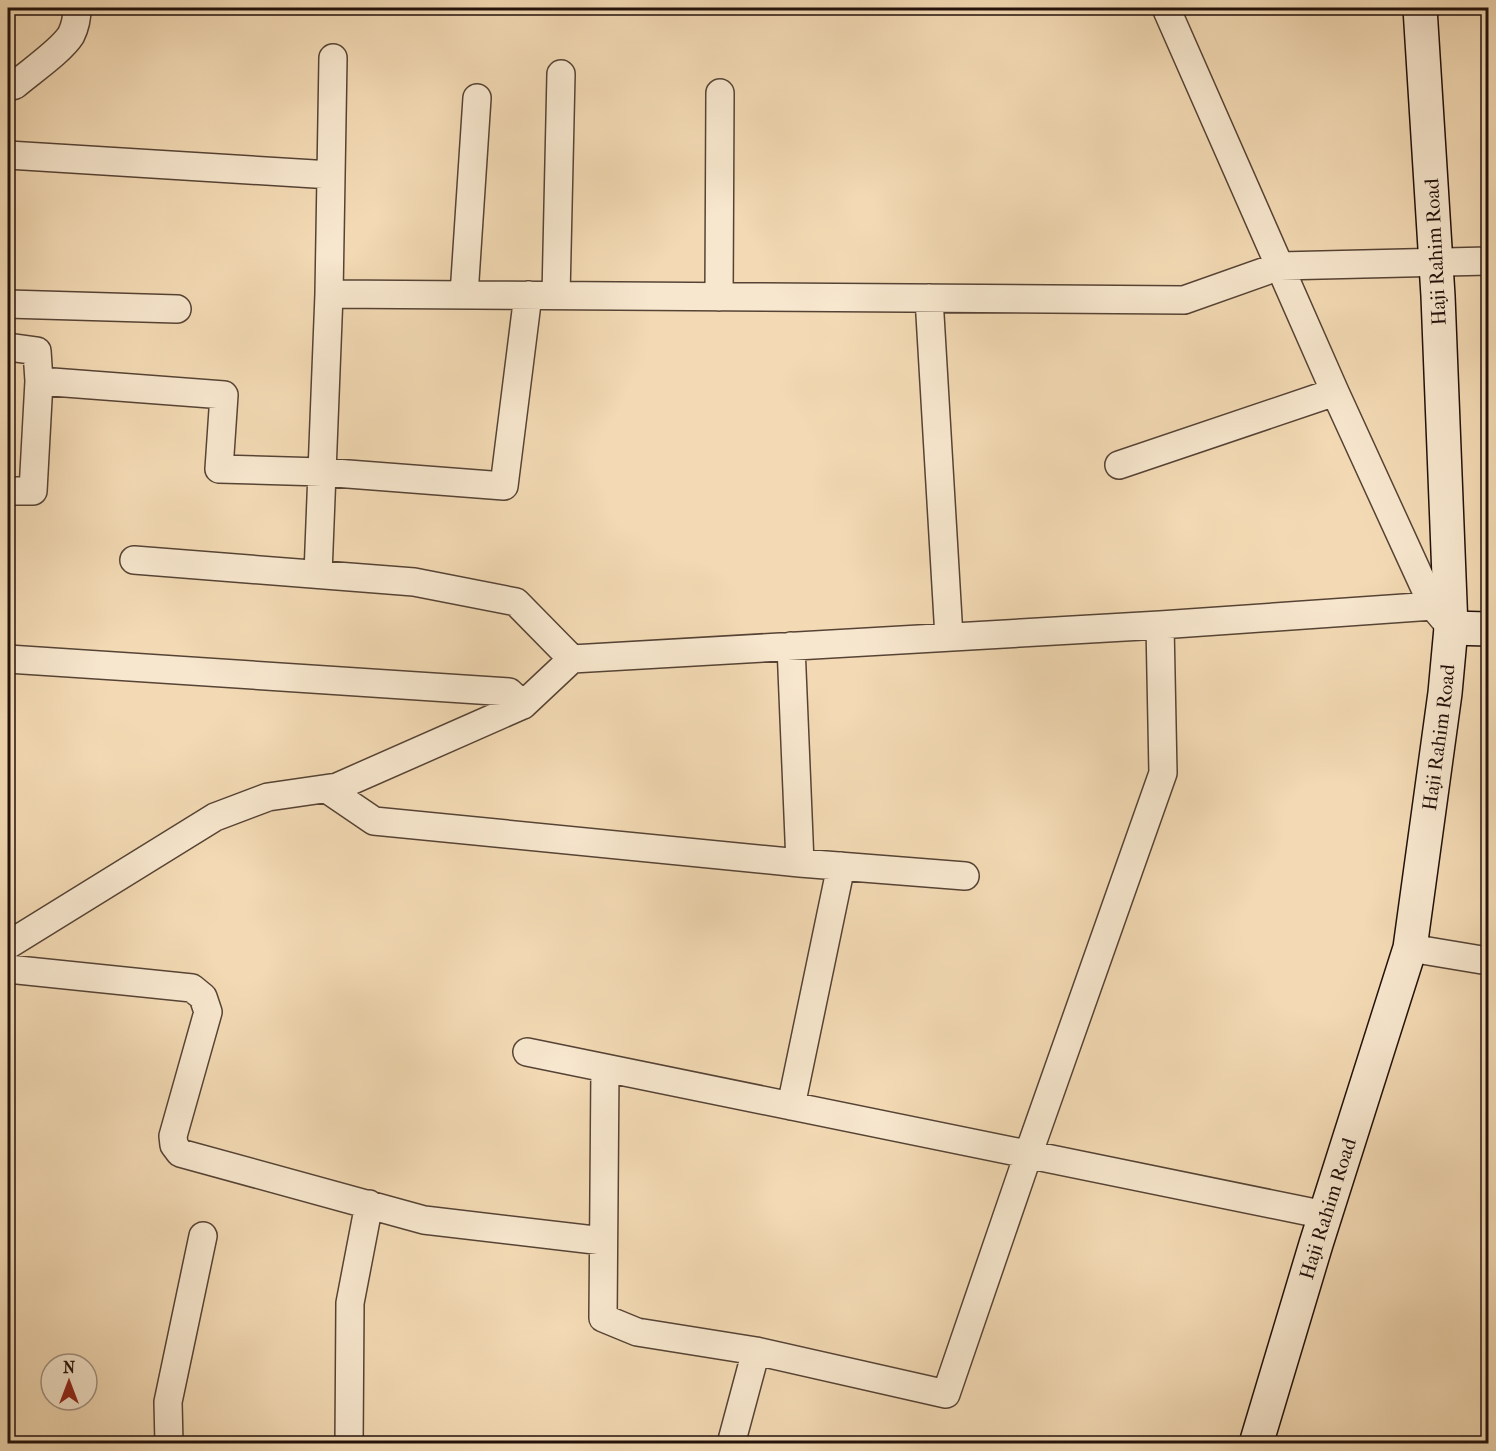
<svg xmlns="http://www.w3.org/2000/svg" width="1496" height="1451" viewBox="0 0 1496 1451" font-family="'IM FELL French Canon',serif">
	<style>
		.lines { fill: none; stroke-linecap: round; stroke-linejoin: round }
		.minor-casing { stroke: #564335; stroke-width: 30 }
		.secondary-casing { stroke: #22110b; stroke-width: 36 }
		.minor { stroke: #f7e7ce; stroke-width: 27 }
		.secondary { stroke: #f7e7ce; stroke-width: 33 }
		.labels { text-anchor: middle; stroke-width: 4.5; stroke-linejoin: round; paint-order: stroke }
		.street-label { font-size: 20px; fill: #22110b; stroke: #f7e7ce }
	</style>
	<rect width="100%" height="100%" fill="#f3dab4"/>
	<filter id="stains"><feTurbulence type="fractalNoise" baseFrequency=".00333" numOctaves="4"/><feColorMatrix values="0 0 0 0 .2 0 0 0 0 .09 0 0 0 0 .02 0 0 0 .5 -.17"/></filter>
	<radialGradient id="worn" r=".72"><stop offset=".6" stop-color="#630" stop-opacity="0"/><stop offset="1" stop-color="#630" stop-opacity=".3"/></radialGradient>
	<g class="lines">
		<defs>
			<path id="minor" d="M1166 8 1335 392 1433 606 1443 618
				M8 87 15 85C30 72 61 51 71 35 75 27 77 16 77 8
				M8 155 331 175
				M329 294 1184 300 1280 266 1488 261
				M464 295 477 98
				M556 295 561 74
				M719 297 720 93
				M929 298 949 637
				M8 304 177 309
				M8 347 37 351 39 381 224 395 219 469 322 472 504 486 528 295
				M1119 465 1335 392
				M8 491H33L39 381
				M134 560 414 582 516 602 572 659
				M318 574 329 294 333 58
				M791 646 800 863
				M8 659 509 692 523 705
				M327 789 374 821 800 863 965 876
				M8 945 215 817 268 797 337 787 523 705 572 659 1160 625 1433 606
				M1410 948 1488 961
				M8 969 192 988 203 997 208 1012 173 1136 174 1145 180 1153 424 1220 603 1241
				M527 1052 1325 1215
				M605 1068 603 1318 637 1332 756 1351 946 1394 1028 1155 1163 773 1160 625
				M791 1106 841 866
				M169 1444 168 1402 203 1236
				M349 1444 350 1303 369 1204
				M731 1444 756 1351"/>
			<g id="secondary">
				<path d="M1451 628 1488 629"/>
				<path id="s1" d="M1256 1444 1316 1244 1410 948 1445 693 1451 628 1438 296 1420 8"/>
			</g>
		</defs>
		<use href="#minor" class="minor-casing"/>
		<use href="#secondary" class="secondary-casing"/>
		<use href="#minor" class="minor"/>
		<use href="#secondary" class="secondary"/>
	</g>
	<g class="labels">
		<g class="street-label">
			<text transform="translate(1435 252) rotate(-93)" y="7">Haji Rahim Road</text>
			<text dy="7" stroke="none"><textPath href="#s1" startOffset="732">Haji Rahim Road</textPath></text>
			<text dy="7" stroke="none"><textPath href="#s1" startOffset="246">Haji Rahim Road</textPath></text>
		</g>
	</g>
	<rect width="1496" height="1451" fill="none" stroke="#f3dab4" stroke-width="30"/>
	<rect x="9" y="9" width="1478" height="1433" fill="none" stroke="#22110b" stroke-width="3"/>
	<rect x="15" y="15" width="1466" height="1421" fill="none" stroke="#22110b" stroke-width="1.5"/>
	<g transform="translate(69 1382)"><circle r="28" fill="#f7e7ce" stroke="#a29180" stroke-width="1.5"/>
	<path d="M0-4.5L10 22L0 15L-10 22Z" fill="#8f2418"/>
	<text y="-9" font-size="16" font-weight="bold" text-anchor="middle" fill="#22110b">N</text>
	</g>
	<rect width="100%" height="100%" filter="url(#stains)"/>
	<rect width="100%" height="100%" fill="url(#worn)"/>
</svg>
